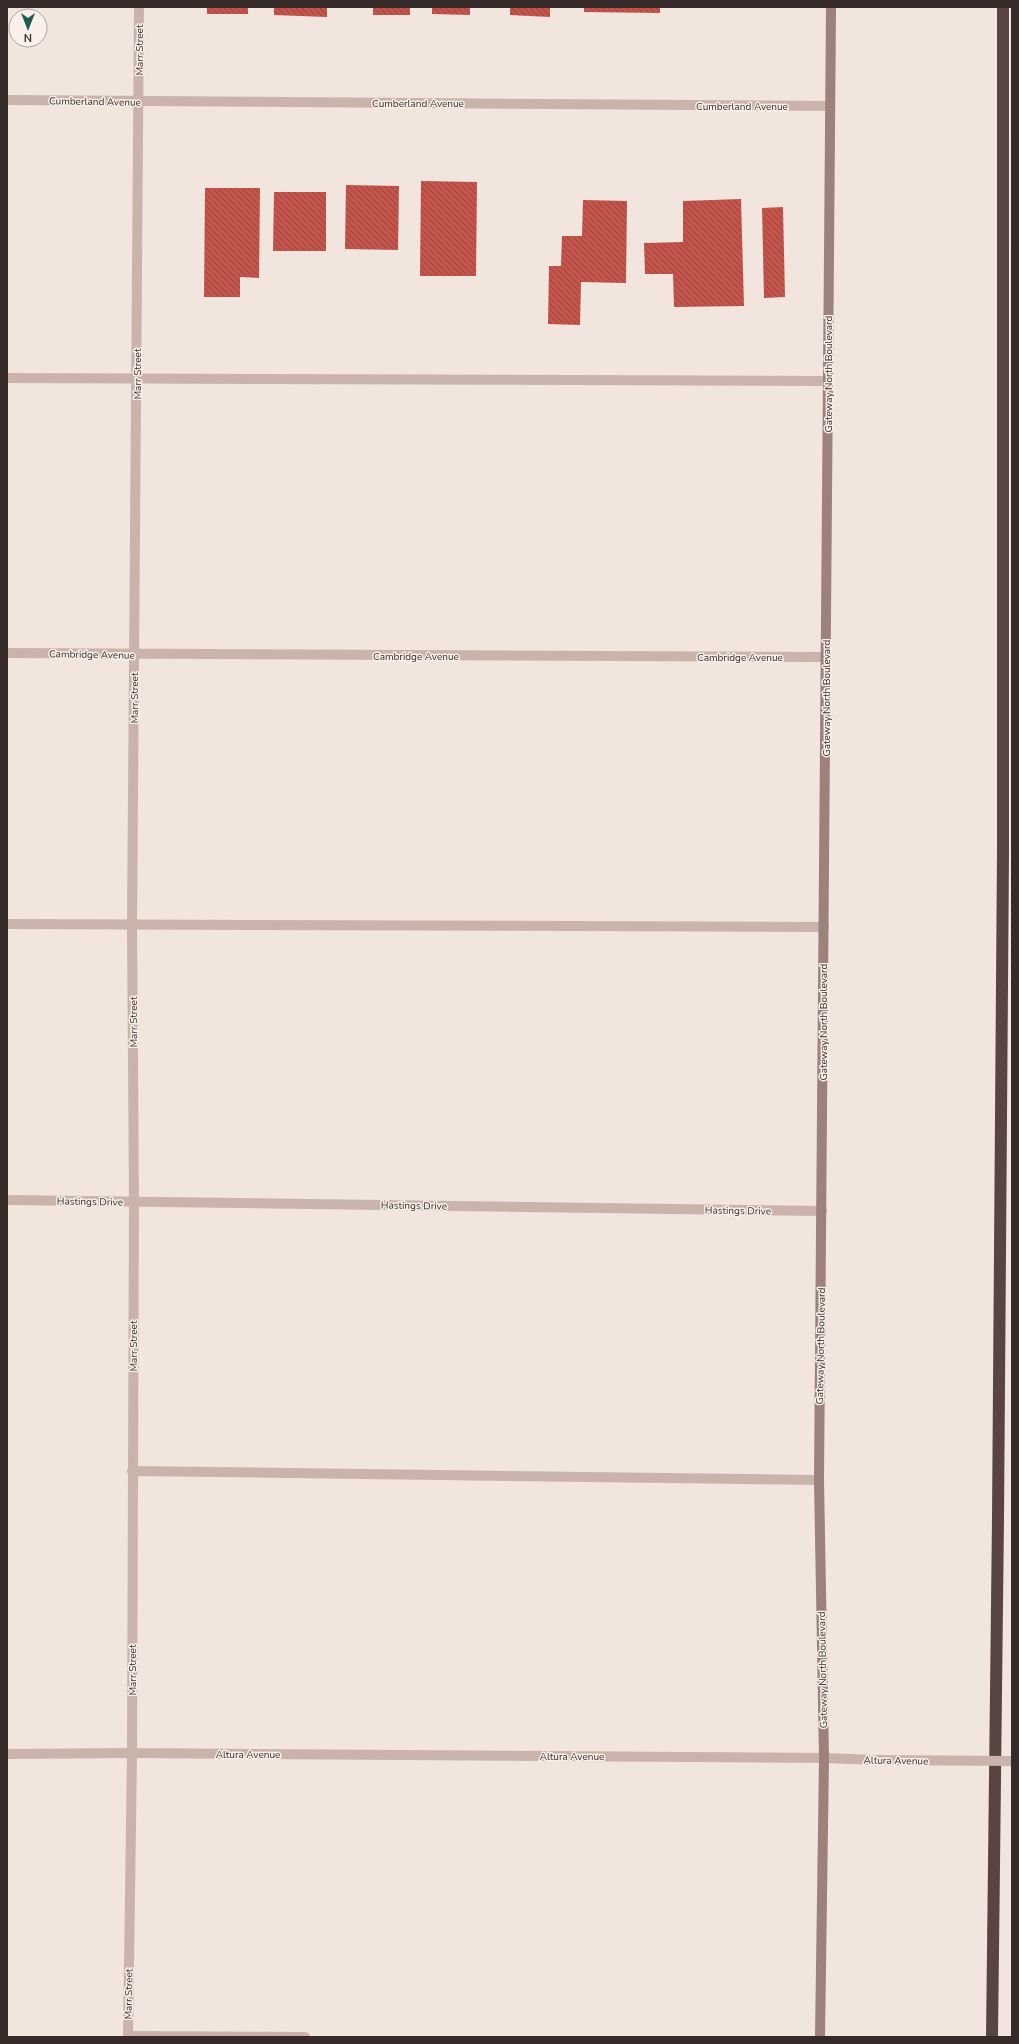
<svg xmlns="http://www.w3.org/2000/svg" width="1019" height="2044" viewBox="0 0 1019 2044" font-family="'Nunito Sans',sans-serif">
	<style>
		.building { fill: url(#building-back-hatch) }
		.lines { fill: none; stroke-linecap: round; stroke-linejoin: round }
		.service { stroke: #cab3aa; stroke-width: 10 }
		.minor { stroke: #cab3aa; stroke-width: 10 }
		.tertiary { stroke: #cab3aa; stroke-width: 10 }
		.secondary { stroke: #9d827b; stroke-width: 10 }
		.motorway { stroke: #584441; stroke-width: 12 }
		.tertiary-bridge { stroke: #cab3aa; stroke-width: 10 }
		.labels { text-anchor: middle; stroke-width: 3; stroke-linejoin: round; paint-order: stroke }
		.street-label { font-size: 10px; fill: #372b29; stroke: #f9f0ea }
	</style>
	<defs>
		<pattern id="building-back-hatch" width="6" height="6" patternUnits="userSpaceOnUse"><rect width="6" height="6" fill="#c2544b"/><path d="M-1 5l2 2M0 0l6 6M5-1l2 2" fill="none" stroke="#9e463e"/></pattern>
	</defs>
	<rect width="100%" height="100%" fill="#f2e5de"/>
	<path class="building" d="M207 7H248V14H207Z
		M274 7H327V17L274 15Z
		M373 7H410V15H373Z
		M432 7H470V15L432 14Z
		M510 7H550V17L510 15Z
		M584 7H660V13L584 12Z
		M421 181 477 182 476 276H420Z
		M346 185 399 186 398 250 345 249Z
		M205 188H260L259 278 240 277V297H204Z
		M274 192H326V251H273Z
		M741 199 744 306 674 307 673 274H645L644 243 683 242V201Z
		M583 200 627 201 626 283 581 282 580 325 548 324 549 266H561L562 236H582Z
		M783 207 785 297 764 298 762 208Z"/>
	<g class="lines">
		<path class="service" d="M7 378 828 381
			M7 924 824 927
			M132 1471 819 1480
			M7 1754 132 1753
			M128 2036 305 2037"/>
		<path class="minor" d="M7 100 830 106
			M7 653 826 657
			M134 1201 132 925 139 7
			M128 2037 132 1753"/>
		<path class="tertiary" d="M7 1200 822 1211
			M134 1201 132 1753 824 1758 876 1760"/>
		<path class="secondary" d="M820 2037 824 1758 819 1480 831 7"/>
		<path class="motorway" d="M992 2037 998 1519 1003 851V7"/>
		<path class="tertiary-bridge" d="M876 1760 1012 1761"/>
	</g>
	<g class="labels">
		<g class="street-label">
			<text transform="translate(139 50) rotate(-90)" y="4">Marr Street</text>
			<text transform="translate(95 101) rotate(1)" y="4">Cumberland Avenue</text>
			<text x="418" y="107">Cumberland Avenue</text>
			<text x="742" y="110">Cumberland Avenue</text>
			<text transform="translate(137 374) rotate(-90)" y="4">Marr Street</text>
			<text transform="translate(828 374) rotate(-90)" y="4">Gateway North Boulevard</text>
			<text transform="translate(92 654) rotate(1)" y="4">Cambridge Avenue</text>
			<text x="416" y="660">Cambridge Avenue</text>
			<text x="740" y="661">Cambridge Avenue</text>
			<text transform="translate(134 698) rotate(-90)" y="4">Marr Street</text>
			<text transform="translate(826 698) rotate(-90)" y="4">Gateway North Boulevard</text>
			<text transform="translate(133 1022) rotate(-90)" y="4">Marr Street</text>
			<text transform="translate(823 1022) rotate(-90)" y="4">Gateway North Boulevard</text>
			<text transform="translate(90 1201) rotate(1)" y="4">Hastings Drive</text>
			<text transform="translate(414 1205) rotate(1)" y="4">Hastings Drive</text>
			<text transform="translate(738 1210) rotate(1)" y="4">Hastings Drive</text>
			<text transform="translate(133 1346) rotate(-90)" y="4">Marr Street</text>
			<text transform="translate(820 1346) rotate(-89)" y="4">Gateway North Boulevard</text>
			<text transform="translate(132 1670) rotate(-90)" y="4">Marr Street</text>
			<text transform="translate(822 1670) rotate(-91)" y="4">Gateway North Boulevard</text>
			<text x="248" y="1758">Altura Avenue</text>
			<text x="572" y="1760">Altura Avenue</text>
			<text transform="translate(896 1760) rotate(1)" y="4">Altura Avenue</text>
			<text transform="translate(128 1994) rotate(-89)" y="4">Marr Street</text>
		</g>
	</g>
	<rect width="1019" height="2044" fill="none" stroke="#372b29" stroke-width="16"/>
	<g transform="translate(28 28) rotate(180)"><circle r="19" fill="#f9f0ea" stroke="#aba19d"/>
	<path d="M0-3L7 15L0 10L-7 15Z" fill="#205852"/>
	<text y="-6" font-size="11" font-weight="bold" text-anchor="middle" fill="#372b29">N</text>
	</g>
</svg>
